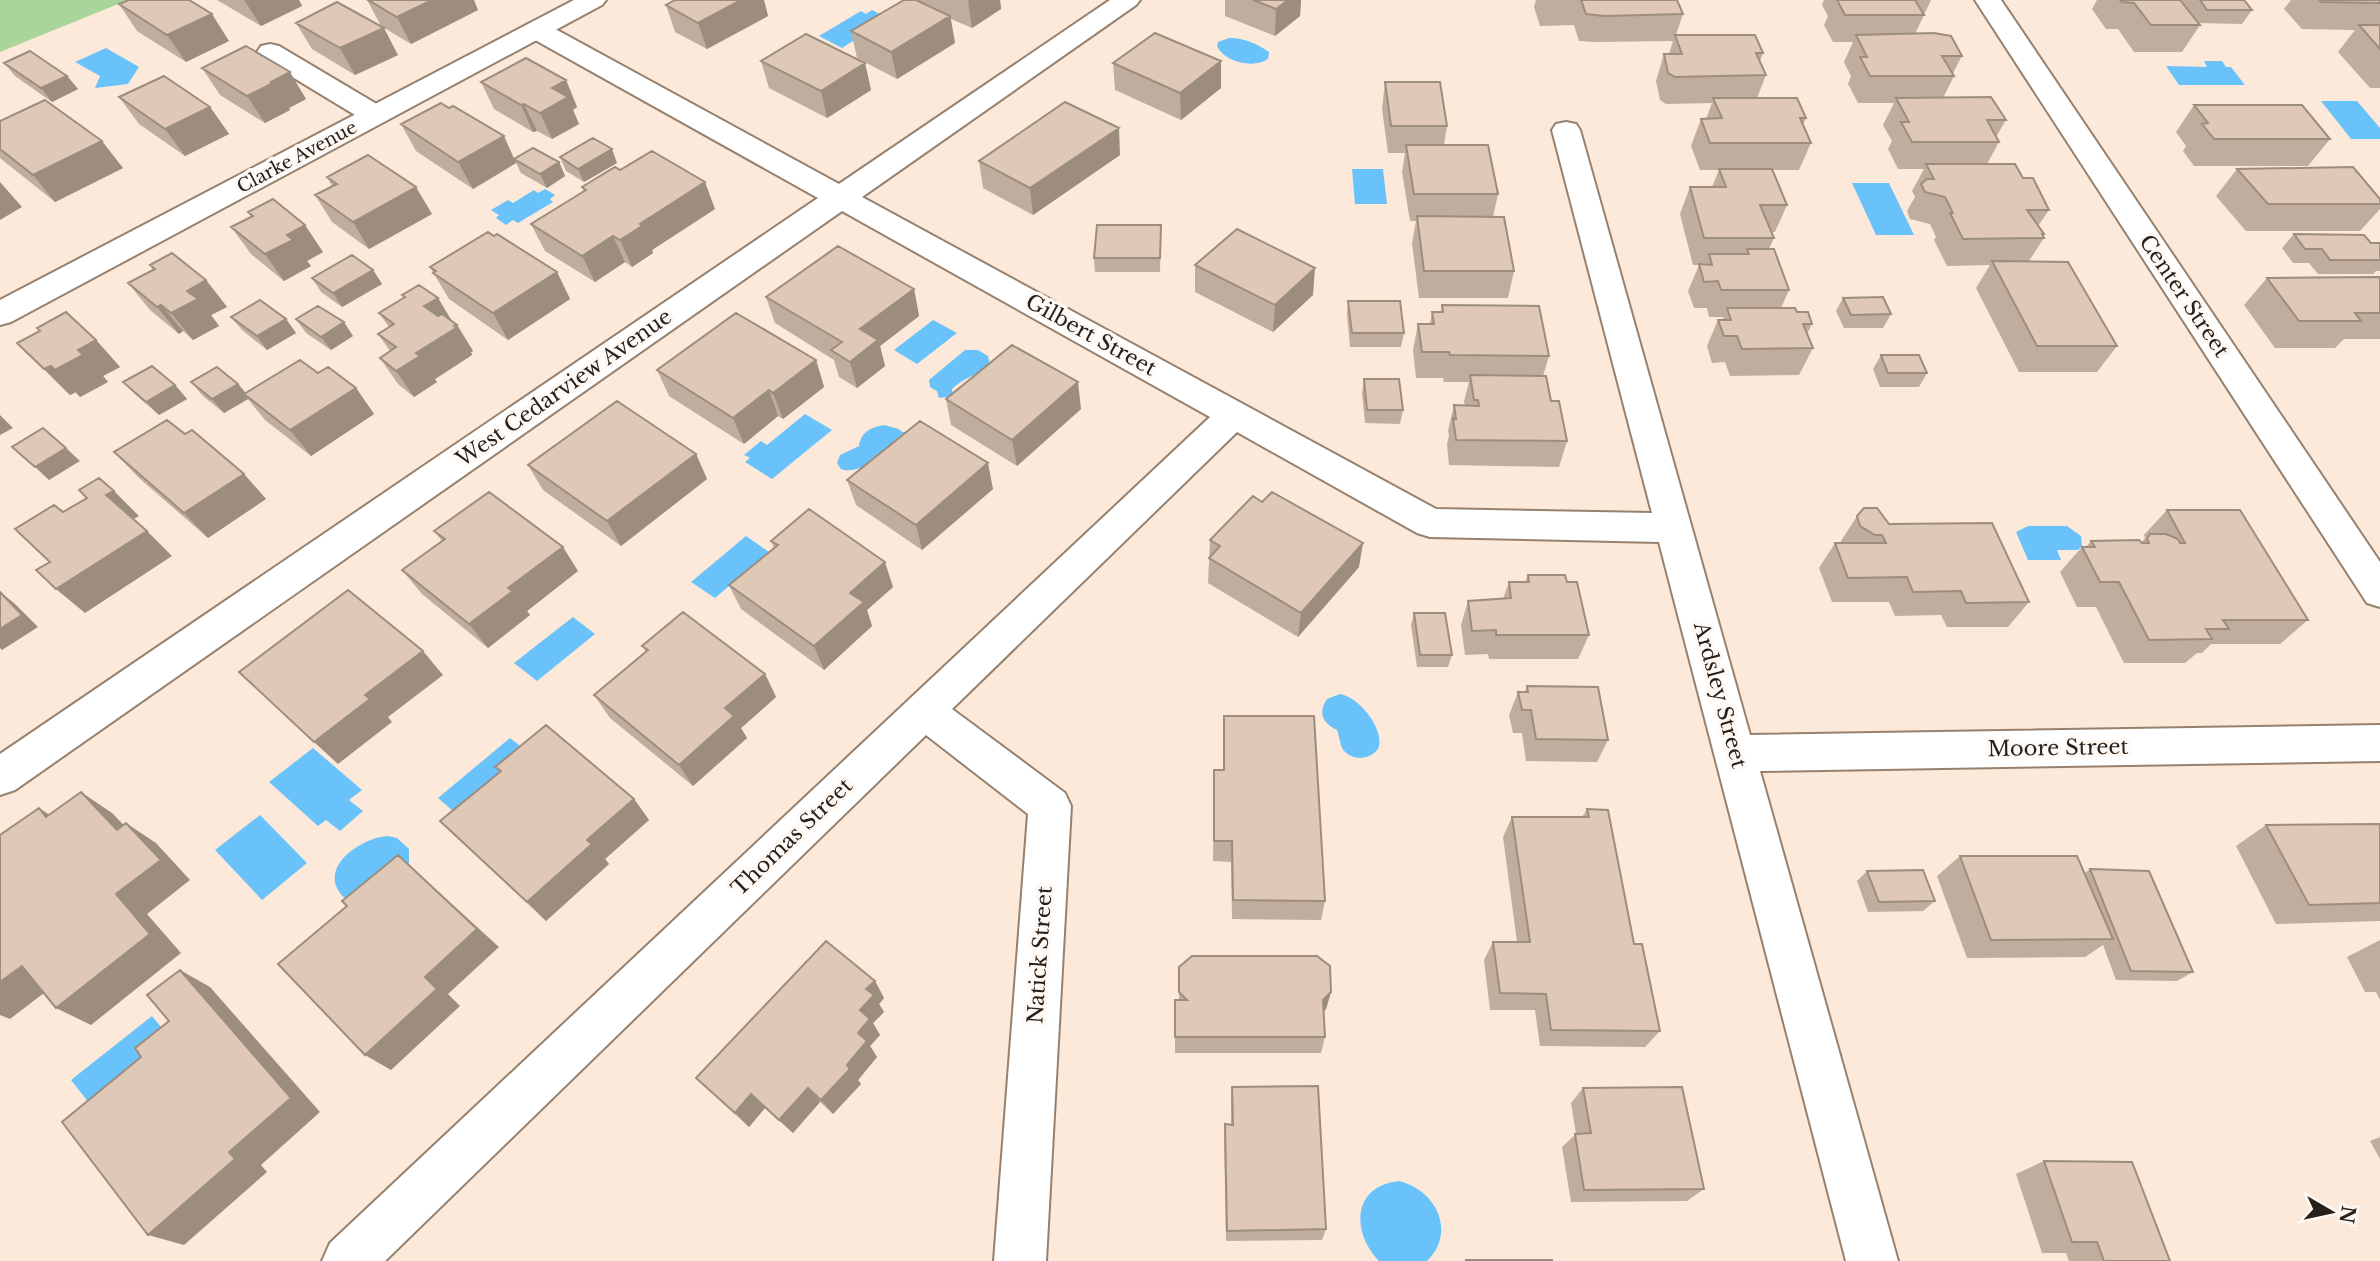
<svg xmlns="http://www.w3.org/2000/svg" width="2380" height="1261" viewBox="0 0 2380 1261" font-family="'Libre Baskerville',serif">
	<style>
		.green { fill: #a9d59a }
		.water { fill: #69c3fa }
		.lines { fill: none; stroke-linecap: round; stroke-linejoin: round }
		.minor-casing { stroke: #96816f; stroke-width: 4 }
		.tertiary-casing { stroke: #96816f; stroke-width: 4 }
		.minor { fill: #fff; fill-rule: evenodd }
		.tertiary { fill: #fff; fill-rule: evenodd }
		.wall { fill: #c0ad9d }
		.shaded-wall { fill: #9c8d7f }
		.building { fill: #dfc9b6; stroke: #9c8d7f; stroke-width: 2 }
		.labels { text-anchor: middle; stroke-width: 7; stroke-linejoin: round; paint-order: stroke }
		.far-street-label { font-size: 18px; fill: #271f18; stroke: #fef9f5 }
		.street-label { font-size: 21px; fill: #271f18; stroke: #fef9f5 }
	</style>
	<rect width="100%" height="100%" fill="#fce9da"/>
	<path class="green" d="M0 0H128L0 52Z"/>
	<path class="water" d="M872 10 886 17 883 22 842 48 819 36 861 11 866 14Z
		M1229 38C1242 37 1258 44 1269 52L1268 59C1254 69 1224 62 1217 46L1218 42Z
		M106 48 139 67 128 84 95 88 100 76 75 62Z
		M2204 61H2222L2226 67H2231L2245 85H2179L2166 66 2207 67Z
		M2321 101H2357L2380 128V139H2351Z
		M1352 169H1383L1387 204H1355Z
		M1852 183H1889L1914 235H1876Z
		M545 189 555 195 550 199 553 202 518 223 513 220 506 225 496 218 499 215 491 210 508 200 513 203 534 190 538 193Z
		M933 320 957 333 917 364 894 350Z
		M965 350H978L988 356 990 365C977 375 963 378 952 389L953 396 939 398 937 391 930 387 929 380Z
		M805 414 832 430 772 479 745 462 750 458 744 455 761 441 767 445Z
		M884 425 899 429 902 432H914C898 445 861 477 841 469L837 463 840 455 859 446C861 432 871 427 884 425Z
		M2028 526H2067L2081 536 2082 546 2078 550H2057L2061 560H2028L2016 532Z
		M746 536 769 552 715 598 691 582Z
		M573 617 595 634 537 681 514 663Z
		M1340 694C1359 697 1386 730 1378 749 1370 760 1351 762 1342 748 1340 743 1339 736 1337 730 1322 723 1318 712 1327 699Z
		M510 738 538 760 466 822 438 798Z
		M313 748 362 790 349 800 363 811 340 831 326 820 318 826 269 782Z
		M260 815 307 863 262 900 215 850Z
		M388 836 397 838 409 849V866L348 901C312 873 357 838 388 836Z
		M152 1016 177 1046 96 1112 71 1080Z
		M1399 1181C1436 1190 1457 1232 1427 1261H1379C1351 1232 1352 1186 1399 1181Z"/>
	<g class="lines">
		<defs>
			<path id="minor" d="M1110 0H1140L1136 5 862 197 1436 509 1652 513 1552 130 1556 124 1566 122 1576 124 1580 130 1750 735 2380 725V761L1760 771 1898 1261H1846L1659 542 1430 537 1417 533 1237 432 952 709 1065 793 1071 806 1046 1261H994L1028 814 926 735 385 1261H322L330 1243 1210 417 842 211 15 790 0 795V754L818 198 528 36 524 30 528 24 537 22 546 24 839 184Z
				M1975 0H2001L2380 562V607L2367 603Z
				M270 44 279 46 385 109 389 115 385 121 375 123 365 121 261 58 257 52 261 46Z"/>
			<path id="tertiary" d="M574 0H606L602 5 11 322 0 325V300Z"/>
		</defs>
		<use href="#minor" class="minor-casing"/>
		<use href="#tertiary" class="tertiary-casing"/>
		<use href="#minor" class="minor"/>
		<use href="#tertiary" class="tertiary"/>
	</g>
	<path class="wall" d="M217 0H299L302 6 261 26Z
		M367 0 478 10 411 44 381 26Z
		M675 0H764L768 16 707 49 675 32 666 5Z
		M904 0H1000L1001 9 972 28 951 19 955 43 897 79 857 58 851 31Z
		M1225 0H1301L1300 16 1275 36 1225 16Z
		M1536 0H1677L1683 14 1676 35 1763 53 1760 61 1766 75 1757 98 1806 118 1803 125 1811 143 1799 170H1772L1787 205 1775 232H1771L1774 238 1769 249 1789 290 1781 308 1797 312 1812 324 1807 334 1813 348 1799 375 1730 376 1725 362 1712 363 1707 346 1718 320H1722L1724 317H1709L1707 308H1694L1688 291 1699 265H1693L1680 214 1690 187H1712L1719 170H1700L1691 146 1701 119H1706L1712 103 1666 104 1660 100 1656 81 1664 54H1669L1673 41 1596 42 1579 41 1574 25 1540 26 1534 7Z
		M1824 0H1931L1915 34 1962 56 1953 73 1954 76 1943 98 2006 120 1996 137 1999 142 1987 164 2023 178 2049 210 2038 226 2044 234 2043 236 2044 238 2029 261 2117 346 2097 372H2019L1976 288 1990 265 1947 266 1934 240 1936 237 1930 224 1910 219 1907 211 1915 197 1912 191 1924 169H1898L1888 149 1892 141 1883 125 1894 103H1858L1848 84 1851 76 1844 62 1853 42H1833L1824 25 1828 16 1822 5Z
		M2097 0H2180L2196 20 2181 0H2244L2252 10 2242 24 2199 23 2200 25 2182 52H2134L2118 29H2106L2092 9Z
		M2291 0H2380V88H2370L2338 52 2355 30 2302 29 2284 9Z
		M119 4 229 41 186 62 137 31Z
		M296 23 398 55 355 75 312 49Z
		M761 61 865 63 871 90 827 118 769 88Z
		M4 63 67 76 78 89 52 102 15 76Z
		M1113 63 1221 88 1181 120 1115 90Z
		M202 68 306 99 289 108 290 110 265 123 220 95Z
		M566 80 577 107 573 110 579 124 552 139 537 131 533 132 494 109 481 82Z
		M1385 82 1447 126 1444 145 1498 194 1493 217 1514 271 1508 298H1419L1412 243 1416 221H1410L1402 172 1405 153H1388L1382 109Z
		M119 97 210 107 229 134 185 156 139 124Z
		M2194 105 2330 139 2308 166H2194L2183 151 2186 146 2176 132Z
		M0 121 123 168 55 202 0 158Z
		M401 124 515 159 559 162 565 176 547 188 521 173 516 163 473 189 416 151Z
		M1120 155 1033 215 983 188 979 161Z
		M560 157 617 163 584 182 566 171Z
		M2237 169 2380 199V209L2360 231H2246L2216 196Z
		M620 170 715 209 652 250 653 253 632 267 625 262 595 282 545 251 531 224 584 192 582 187Z
		M327 177 432 214 369 249 332 222 315 195 332 186Z
		M248 212 323 252 307 261 311 266 284 281 251 254 231 227 251 217Z
		M1161 225 1160 272H1095L1094 258Z
		M2294 234 2371 243H2380V271H2376L2373 274H2318L2309 263H2293L2282 248Z
		M150 265 206 280 227 307 211 315 219 326 193 340 183 331 179 334 150 310 128 283 153 270Z
		M1195 265 1313 295 1273 332 1195 292Z
		M430 267 557 272 570 299 508 340 449 299Z
		M373 270 382 284 342 307 321 292 312 278Z
		M2380 277V339H2344L2335 348H2275L2244 305 2267 278Z
		M914 289 919 316 880 346 885 366 857 388 839 377 834 360 775 323 766 297Z
		M402 295 438 298 452 321 457 325 473 351 471 352 472 355 435 379 437 382 414 397 398 384 380 358 390 351 378 334 389 327 379 313 404 298Z
		M1843 298 1891 314 1883 328H1844L1836 311Z
		M1348 301 1404 333 1401 347H1350L1347 315Z
		M1442 305 1549 356 1543 376 1551 401 1567 441 1559 467 1449 465 1447 444 1449 435 1448 431 1454 405 1465 406 1464 401 1469 382H1444L1443 378H1416L1413 350 1418 324H1430L1432 312H1441Z
		M231 317 286 319 296 333 267 350 242 330Z
		M296 319 353 336 331 350 306 333Z
		M96 340 120 367 103 376 108 382 80 397 76 392 70 395 17 343Z
		M1881 355 1927 373 1919 387H1880L1873 369Z
		M816 360 824 387 783 419 778 416 744 444 669 396 657 370Z
		M318 373 356 388 374 414 311 456 265 420 248 399 224 413 203 396 191 382 238 384 246 393Z
		M1364 379 1403 410 1400 424 1365 423 1362 393Z
		M123 382 175 385 187 399 159 415 136 395Z
		M946 399 1081 409 1017 466 951 425Z
		M185 434 244 474 266 499 208 538 139 478 114 452Z
		M696 454 707 479 621 546 543 490 528 465Z
		M847 480 993 489 922 550 856 505Z
		M2167 510 2308 620 2280 644H2211L2202 653H2197L2185 663H2124L2096 607H2077L2060 572 2082 547H2086L2091 541 2141 543 2145 538 2144 535Z
		M1857 516 1889 524 2029 602 2008 627H1947L1941 615 1895 616 1889 602H1832L1819 568 1835 543H1841V541Z
		M434 531 578 571 527 611 530 615 488 648 422 594 402 570 442 541Z
		M1210 540 1359 567 1298 637 1208 583Z
		M771 541 893 587 867 610 872 626 824 670 741 609 729 585 774 548Z
		M1528 575 1567 582 1589 635 1578 659H1489L1488 654 1465 655 1461 625 1468 601 1503 599 1509 582H1525Z
		M1414 613 1452 655 1448 667H1417L1411 625Z
		M642 646 765 674 776 697 741 728 747 738 693 786 610 718 594 695 646 652Z
		M1527 686 1608 740 1597 762 1526 761 1522 733H1513L1509 715 1518 692H1525Z
		M1224 716 1325 901 1321 920 1232 919 1231 862 1213 861 1214 770H1223Z
		M495 767 634 799 649 820 605 859 609 864 546 921 440 821 500 772Z
		M1587 809 1634 944 1660 1031 1645 1047 1540 1046 1535 1010H1490L1484 960 1493 942H1517L1503 837 1512 817H1582Z
		M2380 824V921L2276 924 2236 846 2266 825Z
		M1960 856 2085 873 2090 869 2193 972 2177 981 2116 980 2103 945 2085 957 1967 958 1937 876Z
		M1867 871 1935 901 1923 911 1868 912 1857 881Z
		M2380 940V1000L2376 992H2365L2347 957Z
		M1179 967 1331 992 1326 1009 1323 1012 1325 1037 1321 1053H1175V1037L1179 1000Z
		M875 981 884 998 879 1004 884 1012 873 1023 880 1035 870 1046 877 1057 858 1080 861 1084 833 1114 820 1102 793 1133 765 1108 749 1127 696 1078Z
		M1232 1087 1326 1229 1322 1240 1226 1241 1224 1138 1225 1124 1231 1125V1102Z
		M1583 1088 1704 1189 1687 1201 1571 1202 1562 1147 1576 1134 1571 1103Z
		M2380 1137V1159L2370 1141Z
		M2044 1161 2170 1261H2069L2066 1253H2042L2016 1174Z"/>
	<path class="shaded-wall" d="M244 0H299L302 6 261 26Z
		M432 0H474L478 10 411 44 397 17Z
		M741 0H764L768 16 707 49 698 23Z
		M970 0H1000L1001 9 972 28 968 1Z
		M1288 0H1301L1300 16 1275 36 1276 9Z
		M212 14 229 41 186 62 167 35Z
		M950 16 955 43 897 79 891 52Z
		M384 28 398 55 355 75 340 48Z
		M1221 61V88L1181 120 1180 93Z
		M865 63 871 90 827 118 821 91Z
		M290 72 306 99 289 108 290 110 265 123 247 96 271 82Z
		M67 76 78 89 52 102 41 88Z
		M566 80 577 107 573 110 579 124 552 139 540 113 552 88Z
		M524 104 537 131 533 132 521 105Z
		M210 107 229 134 185 156 165 129Z
		M1119 128 1120 155 1033 215 1030 188Z
		M504 136 516 163 473 189 458 162Z
		M102 141 123 168 55 202 33 175Z
		M612 149 617 163 584 182 578 169Z
		M559 162 565 176 547 188 540 174Z
		M0 182 22 207 0 220Z
		M705 182 715 209 652 250 653 253 632 267 620 240 640 224Z
		M416 187 432 214 369 249 353 222Z
		M305 225 323 252 307 261 311 266 284 281 265 254 287 235Z
		M613 236 625 262 595 282 582 256Z
		M1315 268 1313 295 1273 332 1275 305Z
		M373 270 382 284 342 307 333 293Z
		M557 272 570 299 508 340 493 313Z
		M206 280 227 307 211 315 219 326 193 340 171 313 187 291Z
		M914 289 919 316 880 346 885 366 857 388 850 362 860 329Z
		M438 298 454 325 440 333 424 306Z
		M161 305 183 331 179 334 157 307Z
		M286 319 296 333 267 350 257 336Z
		M344 322 353 336 331 350 321 337Z
		M457 325 473 351 471 352 472 355 435 379 437 382 414 397 396 371 416 353Z
		M96 340 120 367 103 376 108 382 80 397 55 370 78 350Z
		M816 360 824 387 783 419 773 393Z
		M51 366 76 392 70 395 44 369Z
		M1078 382 1081 409 1017 466 1012 440Z
		M238 384 249 397 244 394 248 399 224 413 212 399Z
		M175 385 187 399 159 415 146 402Z
		M356 388 374 414 311 456 290 430Z
		M769 390 778 416 744 444 733 418Z
		M0 415 13 428 0 435Z
		M66 448 80 461 49 480 35 467Z
		M696 454 707 479 621 546 607 521Z
		M988 463 993 489 922 550 916 525Z
		M244 474 266 499 208 538 184 513Z
		M114 491 139 516 132 520 106 495Z
		M147 531 172 556 85 613 56 589Z
		M1363 543 1359 567 1298 637 1301 613Z
		M563 547 578 571 527 611 530 615 488 648 469 624 508 588Z
		M885 562 893 587 867 610 872 626 824 670 814 646 850 593Z
		M0 592 14 603 38 627 2 650 0 648Z
		M423 651 443 675 388 717 392 722 338 764 314 742 365 695Z
		M765 674 776 697 741 728 747 738 693 786 679 765 725 708Z
		M81 792 112 813 148 850 117 830Z
		M634 799 649 820 605 859 609 864 546 921 527 902 587 840Z
		M39 808 71 829 46 817Z
		M126 823 156 843 190 880 147 914 181 953 91 1025 56 1008 116 894Z
		M398 855 499 947 448 994 460 1006 391 1070 365 1055 425 977Z
		M22 966 57 983 10 1019 0 1015V982Z
		M180 970 210 987 320 1112 261 1165 267 1172 184 1245 148 1235 229 1152Z
		M875 981 884 998 879 1004 884 1012 873 1023 880 1035 870 1046 877 1057 858 1080 861 1084 833 1114 821 1100 847 1065 858 1033 860 1010 866 989Z
		M1331 992 1326 1009 1319 1017 1323 1000Z
		M808 1088 820 1102 793 1133 779 1120Z
		M751 1094 765 1108 749 1127 735 1113Z"/>
	<path class="building" d="M129 0H189L212 14 167 35 119 4Z
		M368 0H432L397 17Z
		M675 0H741L698 23 666 5Z
		M904 0H916L950 16 891 52 851 31Z
		M1253 0H1288L1276 9Z
		M1581 0H1677L1683 14 1604 16 1586 14Z
		M1837 0H1915L1924 15H1845Z
		M2120 0H2180L2200 25H2151L2134 3 2122 2Z
		M2200 0H2244L2252 10H2207Z
		M2319 0H2380V3L2321 2Z
		M337 2 384 28 340 48 296 23Z
		M2359 25H2380V49Z
		M1155 33 1221 61 1180 93 1113 63Z
		M1934 33 1951 36 1962 56H1942L1954 76H1870L1860 57H1867L1856 35Z
		M806 34 865 63 821 91 761 61Z
		M1675 35H1755L1763 53H1756L1766 75 1675 77 1668 73 1664 54H1682Z
		M246 46 290 72 271 82 273 83 247 96 202 68Z
		M30 51 67 76 41 88 4 63Z
		M526 58 566 80 552 88 568 97 540 113 524 104 521 105 481 82Z
		M164 76 210 107 165 129 119 97Z
		M1385 82H1440L1447 126H1391Z
		M1991 97 2006 120H1987L1999 142H1912L1901 122H1909L1896 98Z
		M1713 98H1797L1806 118H1800L1811 143H1710L1701 119 1722 118Z
		M45 100 102 141 33 175 0 149V121Z
		M1065 102 1119 128 1030 188 979 161Z
		M441 103 449 108 453 106 504 136 458 162 401 124Z
		M2194 105H2302L2330 139H2214L2202 124 2208 123Z
		M593 138 612 149 578 169 560 157Z
		M1406 145H1488L1498 194H1414Z
		M533 148 559 162 540 174 514 159Z
		M652 151 705 182 640 224 642 226 620 240 613 236 582 256 531 224 586 190 582 187 615 167 620 170Z
		M368 155 416 187 353 222 315 195 337 184 327 177Z
		M1926 164H2015L2023 178H2033L2049 210H2027L2044 234H2042L2044 238 1963 239 1950 213H1953L1945 197 1925 192 1921 184 1927 179H1934Z
		M2353 167 2380 199V204H2268L2237 169Z
		M1719 169H1772L1787 205H1760L1774 238H1704L1690 187H1726Z
		M273 199 305 225 287 235 293 240 265 254 231 227 253 216 248 212Z
		M1417 216 1504 217 1514 271H1424Z
		M1097 225H1161L1160 258H1094Z
		M1237 229 1315 268 1275 305 1195 265Z
		M488 232 494 236 497 234 557 272 493 313 433 273 436 271 430 267Z
		M2294 234 2364 235 2371 243H2380V260H2330L2322 249H2305Z
		M838 246 914 289 860 329 878 340 850 362 831 350 842 342 766 297Z
		M1747 249H1774L1789 290H1721L1718 281 1704 282 1699 264 1712 265 1709 254H1749Z
		M172 253 206 280 187 291 198 299 171 313 161 305 157 307 128 283 155 269 150 265Z
		M352 255 373 270 333 293 312 278Z
		M1992 261 2068 262 2117 346H2037Z
		M2380 277V313H2355L2361 321H2299L2267 278Z
		M419 285 438 298 424 306 438 316 442 314 457 325 454 326 456 328 416 353 420 356 396 371 380 358 396 347 378 334 394 324 379 313 405 297 402 295Z
		M1883 297 1891 314 1851 315 1843 298Z
		M260 300 286 319 257 336 231 317Z
		M1348 301H1400L1404 333H1352Z
		M1442 305 1539 306 1549 356 1450 355 1449 352H1422L1418 324H1434L1432 312H1443Z
		M318 306 344 322 321 337 296 319Z
		M1727 308H1795L1797 312H1808L1812 324H1803L1813 348 1742 349 1737 336H1724L1718 320H1731Z
		M66 312 96 340 78 350 83 355 55 370 51 366 44 369 17 343 40 331 37 328Z
		M736 313 816 360 773 393 769 390 733 418 657 370Z
		M1012 345 1078 382 1012 440 946 399Z
		M1881 355H1919L1927 373H1888Z
		M300 360 318 373 328 367 356 388 290 430 244 394Z
		M152 366 175 385 146 402 123 382Z
		M217 367 238 384 212 399 191 382Z
		M1470 375 1546 376 1551 401H1559L1567 441 1456 440 1453 418 1456 419 1454 405 1479 406 1478 400H1474Z
		M1364 379H1399L1403 410H1367Z
		M617 401 696 454 607 521 528 465Z
		M167 420 185 434 192 430 244 474 184 513 114 452Z
		M920 421 988 463 916 525 847 480Z
		M43 428 66 448 35 467 12 447Z
		M99 478 114 491 106 495 147 531 56 589 36 570 50 562 15 529 54 505 63 512 87 498 79 490Z
		M489 492 563 547 508 588 513 591 469 624 402 570 445 539 434 531Z
		M1272 492 1363 543 1301 613 1209 558 1220 546 1210 540 1253 496 1262 502Z
		M1864 508H1877L1889 524 1992 523 2029 602 1966 603 1961 591 1913 592 1907 577 1848 578 1835 543H1886L1882 535H1875L1860 526 1857 516Z
		M809 509 885 562 850 593 864 602 814 646 729 585 778 545 771 541Z
		M2167 510H2240L2308 620H2223L2229 629H2206L2212 639 2149 640 2119 582H2100L2082 547H2095L2091 541 2139 540 2142 543H2149L2147 539 2150 534H2166L2178 539 2180 543H2185Z
		M1528 575H1565L1567 582H1577L1589 635H1496V630L1472 631 1468 601 1511 598 1509 582H1529Z
		M348 590 423 651 365 695 370 699 314 742 239 672Z
		M0 592 22 615 0 629Z
		M683 612 765 674 725 708 734 716 679 765 594 695 648 650 642 646Z
		M1414 613H1445L1452 655H1420Z
		M1527 686 1598 687 1608 740 1536 739 1531 710H1522L1518 692H1528Z
		M1224 716H1314L1325 901 1233 900 1232 841H1214V770H1224Z
		M546 725 634 799 587 840 592 844 527 902 440 821 501 771 495 767Z
		M81 792 117 830 126 823 161 860 116 894 150 934 56 1008 22 966 0 982V835L39 808 46 817Z
		M1587 809 1608 810 1634 944H1642L1660 1031 1551 1030 1546 994 1500 993 1493 942H1530L1512 817H1589Z
		M2380 824V903L2309 905 2266 825Z
		M398 855 477 929 425 977 437 989 365 1055 278 964 347 906 342 901Z
		M1960 856H2077L2113 939 1991 940Z
		M2090 869 2149 871 2193 972 2131 971Z
		M1923 870 1935 901 1879 902 1867 871Z
		M826 941 875 981 866 989 874 995 860 1010 870 1019 858 1033 867 1041 847 1065 850 1069 821 1100 808 1088 779 1120 751 1094 735 1113 696 1078Z
		M1192 956H1317L1330 966 1331 992 1323 1000 1325 1037H1175V1000H1187L1179 992V967Z
		M180 970 291 1098 229 1152 235 1159 148 1235 62 1122 141 1057 135 1048 169 1021 147 995Z
		M1318 1086 1326 1229 1227 1231 1225 1124 1233 1125 1232 1087Z
		M1682 1087 1704 1189 1584 1190 1575 1134 1591 1133 1583 1088Z
		M2044 1161 2132 1162 2170 1261H2104L2097 1242H2072Z
		M1466 1260H1552V1261H1466Z"/>
	<g class="labels">
		<g class="far-street-label">
			<text transform="translate(297 157) rotate(-28)" y="6">Clarke Avenue</text>
		</g>
		<g class="street-label">
			<text transform="translate(2184 296) rotate(56)" y="7">Center Street</text>
			<text transform="translate(1091 335) rotate(29)" y="7">Gilbert Street</text>
			<text transform="translate(564 388) rotate(-35)" y="7">West Cedarview Avenue</text>
			<text transform="translate(1720 695) rotate(75)" y="7">Ardsley Street</text>
			<text transform="translate(2058 748) rotate(-1)" y="7">Moore Street</text>
			<text transform="translate(792 837) rotate(-44)" y="7">Thomas Street</text>
			<text transform="translate(1040 955) rotate(-86)" y="7">Natick Street</text>
		</g>
	</g>
	<g transform="translate(2331 1212) rotate(99)" stroke="#fef9f5" stroke-width="5" paint-order="stroke">
	<path d="M0-5L12 26L0 18L-12 26Z" fill="#271f18"/>
	<text y="-10" font-size="19" font-weight="bold" text-anchor="middle" fill="#271f18">N</text>
	</g>
</svg>
